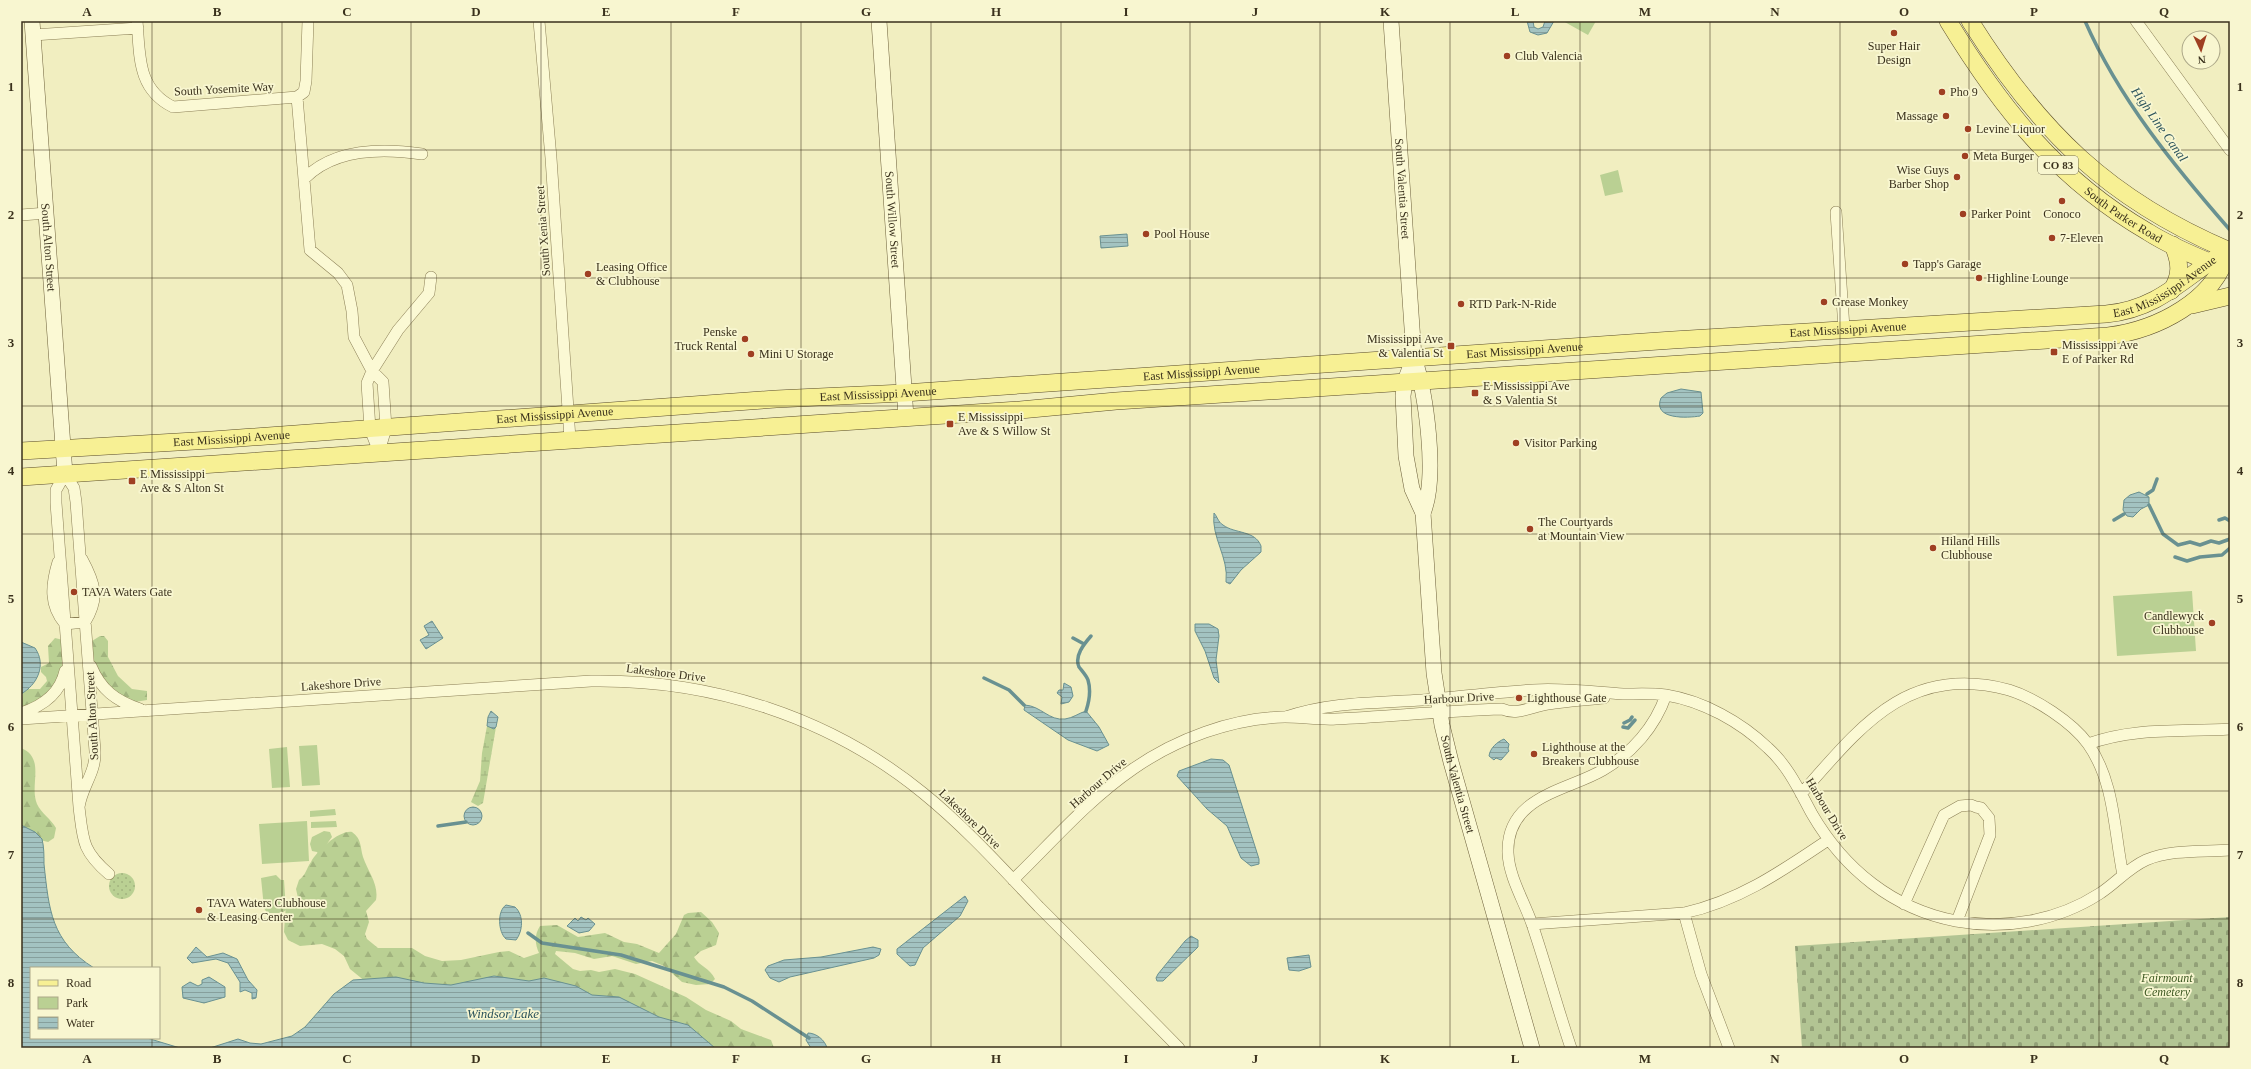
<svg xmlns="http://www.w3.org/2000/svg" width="2251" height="1069" viewBox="0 0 2251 1069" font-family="'Times New Roman',serif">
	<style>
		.green { fill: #bad093 }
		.forest { fill: url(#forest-firs) }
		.wetland { fill: url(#wetland-marsh) }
		.cemetery { fill: url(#cemetery-stones) }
		.garden { fill: url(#garden-dots) }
		.water { fill: url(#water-rules); stroke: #699191 }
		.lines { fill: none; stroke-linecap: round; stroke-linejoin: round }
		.stream { stroke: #699191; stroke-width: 3.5 }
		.street-casing { stroke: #8b7f56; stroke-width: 12 }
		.secondary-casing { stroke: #6d603a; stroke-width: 16 }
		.primary-casing { stroke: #594b2b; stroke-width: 18 }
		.street { stroke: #fbf9d4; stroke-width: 11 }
		.secondary { stroke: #fbf9d4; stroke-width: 15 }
		.primary { stroke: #f7f094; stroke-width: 17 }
		.grid { fill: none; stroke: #3a311c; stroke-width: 1; stroke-opacity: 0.55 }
		.poi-dot { fill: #9f3f22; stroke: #f8f6d0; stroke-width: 1.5 }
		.labels { text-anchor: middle; stroke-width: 3.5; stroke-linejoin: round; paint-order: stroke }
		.shield { fill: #f8f6d0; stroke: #736c52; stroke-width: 1 }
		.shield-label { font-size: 11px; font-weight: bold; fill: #3a311c }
		.poi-label { font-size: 12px; fill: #3a311c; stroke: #f8f6d0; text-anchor: start }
		.street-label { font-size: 12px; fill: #3a311c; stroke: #f8f6d0 }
		.park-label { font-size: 12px; font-style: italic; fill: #3d5821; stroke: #f8f6d0 }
		.water-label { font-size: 13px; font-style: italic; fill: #2a525b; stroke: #f8f6d0 }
		.neatline { fill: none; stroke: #3a311c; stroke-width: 1.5 }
		.grid-label { font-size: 13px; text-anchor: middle; font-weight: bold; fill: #3a311c }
	</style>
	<defs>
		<pattern id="forest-firs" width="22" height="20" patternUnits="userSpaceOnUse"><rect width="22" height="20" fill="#bad093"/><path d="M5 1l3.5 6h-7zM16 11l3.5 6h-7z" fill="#a1b37e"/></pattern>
		<pattern id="wetland-marsh" width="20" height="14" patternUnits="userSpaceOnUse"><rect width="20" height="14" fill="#bad093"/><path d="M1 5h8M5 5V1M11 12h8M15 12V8" fill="none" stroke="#a1b37e"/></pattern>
		<pattern id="cemetery-stones" width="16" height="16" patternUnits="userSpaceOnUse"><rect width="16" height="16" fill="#b2c493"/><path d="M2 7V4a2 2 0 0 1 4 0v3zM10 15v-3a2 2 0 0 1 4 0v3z" fill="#92a077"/></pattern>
		<pattern id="garden-dots" width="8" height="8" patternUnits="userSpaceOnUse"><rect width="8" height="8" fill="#bad093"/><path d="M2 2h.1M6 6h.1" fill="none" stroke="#a1b37e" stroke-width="1.8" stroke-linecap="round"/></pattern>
		<pattern id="water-rules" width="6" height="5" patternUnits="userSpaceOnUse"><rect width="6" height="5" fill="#a3c3c1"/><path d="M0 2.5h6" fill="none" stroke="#869f9c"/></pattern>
	</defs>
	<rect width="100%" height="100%" fill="#f1eec0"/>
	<path class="green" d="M1563 21H1596L1588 35Z
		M1618 170 1623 192 1605 196 1600 175Z
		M2192 591 2196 651 2117 656 2113 596Z
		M317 745 320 785 302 786 299 746Z
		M287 747 290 787 272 788 269 749Z
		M335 809 336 815 310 817V811Z
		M307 821 309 861 262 864 259 824Z
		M336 821 337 827 311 828V822Z
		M324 831 330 832 332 837C327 843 325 849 319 855L317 852 312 851 310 844 312 837Z
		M276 875 281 880H284L286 910 282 913H267L264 908 261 878Z"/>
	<path class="forest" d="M100 636H104L108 641V657L118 676 132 689 147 691V700L135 702 117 698 94 669 92 641Z
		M55 638 63 640 66 665 56 691 21 709 23 693 28 689H40L47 681 46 677 41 672V667L49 663 48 646Z
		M21 748C46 758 29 785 37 804 41 813 51 819 56 828L54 838 48 842 40 840 21 827Z
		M352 832C362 839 360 847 363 857 368 872 379 884 376 900L366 911 369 922 365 934 367 939 378 948H412L425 956 442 961 461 960 499 952 509 951 524 958 539 953C535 944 534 935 540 926L557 925 578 937 605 933 624 942 637 944 659 953 676 934 684 915 688 913 701 912 712 922 719 933 716 945 701 951 694 957C699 966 710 968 715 979L710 984 696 985 682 982 664 966 652 961 636 964 612 956 594 959 575 953 556 951 555 954 573 969 580 971 591 970 599 972 615 969 635 974 686 997 706 1010 731 1021 741 1029 771 1040 774 1048H703L464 989 366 982 350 969 344 956 335 949 322 944 300 946 288 940 284 932 286 904 298 898 296 889 299 880C306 875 306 869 311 862 317 851 339 830 352 832Z"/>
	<path class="wetland" d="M487 726 495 728 496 727 483 803 478 806 471 802 480 781 482 753Z"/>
	<path class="cemetery" d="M2230 917V1048H1802L1795 946Z"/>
	<path class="garden" d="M109 886a13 13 0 1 1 26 0a13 13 0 1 1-26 0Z"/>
	<path class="water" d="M1527 21H1533L1534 27 1538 29 1543 27 1545 21H1554L1547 33 1538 35 1530 32Z
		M1127 234 1128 246 1101 248 1100 236Z
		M1681 389 1701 392 1703 413 1700 416C1688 418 1652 420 1661 398L1667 393Z
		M2139 492 2149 497V505L2141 509 2133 517 2127 516 2123 510 2124 500 2130 495Z
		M1214 513C1217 516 1218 522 1223 525 1235 534 1255 530 1261 546V552L1241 570 1230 584 1226 582C1229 557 1211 538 1214 513Z
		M432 621 443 638 426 649 420 640 429 635 424 626Z
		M1195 624H1209L1218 629 1219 636 1216 660 1219 683 1214 678 1205 651 1195 631Z
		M21 642 35 648C47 665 37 685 21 694Z
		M1064 683 1071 687 1073 696 1069 702 1061 704 1062 697 1057 693 1059 690H1063Z
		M1025 705C1041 706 1049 721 1065 719 1073 718 1079 713 1086 711L1099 727 1109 745 1097 751 1068 740 1024 710Z
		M491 711 498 717 496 727 494 729 487 726 488 717Z
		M1504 739 1509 744 1508 749 1509 751 1501 760 1496 758 1494 760 1489 756C1490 748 1497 742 1504 739Z
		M1211 759 1223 760 1229 765 1259 859V864L1251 866 1241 858 1227 826 1207 809 1177 776 1179 771Z
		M464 816a9 9 0 1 1 18 0a9 9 0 1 1-18 0Z
		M21 825 35 832 42 839C44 847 44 855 44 864 49 910 51 941 94 968H31V1038H147L180 1048H21Z
		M965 896 968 901 960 916 923 948 915 965 910 966 897 954V949Z
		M506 905 515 907C524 915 523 931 516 940L506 939C498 932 497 911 506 905Z
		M581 917 586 920 588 918 595 924 589 931 579 933 567 926 575 918 578 921Z
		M1191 936 1198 940V947L1163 981H1157L1156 978 1158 974 1185 941Z
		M196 947 207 957 223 953 237 959 248 980 257 990 256 998 252 999V993L245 990 240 992V982L228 963 216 959 192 963 187 958Z
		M873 947 881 949 879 955 874 958 790 977 779 982 770 978 765 970 768 966 784 960 821 957Z
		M1309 955 1311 967 1299 971 1289 970 1287 958Z
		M494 976 529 981 544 978 576 986 592 995 619 997 659 1017 688 1025 715 1048H210L238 1039 250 1043 261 1044 292 1036 305 1027 334 994 353 980 396 977 424 983 451 985Z
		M209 977 225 987V997L204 1003 183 998 182 987 190 982 198 986 202 984V980Z
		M808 1033C816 1033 825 1040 827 1048H811L806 1040Z"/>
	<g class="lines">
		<path class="stream" d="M2085 21C2119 99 2175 167 2230 230
			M2147 494 2153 490 2157 479
			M2149 505 2163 534 2178 545 2190 542 2200 545 2211 541 2219 543 2230 539
			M2114 520 2124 514
			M2219 520 2225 518 2230 521
			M2175 557 2187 561 2200 557 2222 555 2230 548
			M1073 638 1084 644
			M984 678 1009 690 1024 705
			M1086 711C1089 702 1091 690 1088 680 1086 675 1082 671 1079 667 1074 656 1084 644 1091 636
			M1624 723 1630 720 1632 717
			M1623 727 1628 728 1635 720
			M438 826 466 822
			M528 933 542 943 621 955 724 987 752 1001 809 1038"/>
		<defs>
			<path id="street" d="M137 21C140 56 137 89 173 107L297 97 304 92 306 81 308 21
				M539 21 551 158 570 439
				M2136 21 2230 150
				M33 35 138 28
				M297 97 310 250 338 273 347 285 352 311 354 337 372 371 383 382 386 428 379 452
				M305 178C335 148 382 148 422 154
				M1836 212 1844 328
				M21 215 47 213
				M379 452 370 429 367 383 372 371 398 330 429 293 431 277
				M58 562C51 585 49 605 65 624
				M65 624 85 622C100 598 95 583 82 559
				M91 666C101 690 116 701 140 709
				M21 713C43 706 60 694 65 671
				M1286 717C1329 702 1376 703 1422 700 1459 697 1496 692 1533 690 1563 688 1593 692 1623 694 1637 694 1652 693 1666 695 1703 701 1741 722 1768 748 1788 766 1799 790 1812 814 1844 869 1893 909 1956 921 2005 930 2057 921 2099 894 2115 884 2128 868 2146 860 2171 849 2203 852 2230 850
				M21 719 591 681C711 679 830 717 923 793 965 827 1002 868 1039 907 1086 954 1133 1001 1179 1048
				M2088 744C2134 727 2182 732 2230 729
				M1801 794C1861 726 1908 663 2009 690 2035 698 2072 722 2088 744 2115 782 2114 832 2123 875
				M79 807C82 786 96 773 95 751L76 502 74 488 65 474 56 490V503L79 807C83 840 82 851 109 874
				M1013 880C1052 842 1088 800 1133 769 1176 739 1232 718 1285 717 1302 717 1319 720 1336 719 1392 716 1447 711 1502 709 1518 716 1532 706 1548 704 1566 701 1585 700 1604 698
				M1904 904 1944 815 1960 806 1971 805 1976 807 1981 808 1989 818 1990 835 1957 921
				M1684 913 1701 974 1729 1048
				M1532 924 1684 913C1739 901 1782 871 1828 840
				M1571 1048C1557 1007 1546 965 1532 924 1524 901 1509 877 1508 853 1506 796 1567 791 1603 770 1632 753 1655 727 1666 695"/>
			<g id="secondary">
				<path id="s1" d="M32 21 65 474"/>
				<path id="s2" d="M879 21 906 417"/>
				<path id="s3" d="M1391 21 1414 357C1426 394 1438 477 1423 513"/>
				<path id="s4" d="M1414 357 1405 381 1403 396 1406 456 1412 489 1423 513 1434 673 1442 725 1451 762 1532 1048"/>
			</g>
			<g id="primary">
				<path id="s5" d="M1948 21C2001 108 2058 180 2148 232 2170 246 2195 256 2219 266"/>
				<path d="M1970 21C2039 131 2109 200 2230 251"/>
				<path d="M2171 291C2182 275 2180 262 2173 245"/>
				<path d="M2192 305 2230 296"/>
				<path id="s6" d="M21 451 212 440 776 399 904 393 1673 340 2106 314C2160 309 2185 276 2228 250"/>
				<path d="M21 477 1020 410 1116 401 2108 336C2156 330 2216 301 2228 250"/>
			</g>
		</defs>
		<use href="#street" class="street-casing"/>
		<use href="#secondary" class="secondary-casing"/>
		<use href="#primary" class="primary-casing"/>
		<use href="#street" class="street"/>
		<use href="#secondary" class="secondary"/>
		<use href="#primary" class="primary"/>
	</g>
	<path class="grid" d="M152 21V968M282 21V1048M411 21V1048M541 21V1048M671 21V1048M801 21V1048M931 21V1048M1061 21V1048M1190 21V1048M1320 21V1048M1450 21V1048M1580 21V1048M1710 21V1048M1840 21V1048M1969 21V1048M2099 21V1048M21 150H2230M21 278H2230M21 406H2230M21 534H2230M21 663H2230M21 791H2230M21 919H2230M152 1038V1048"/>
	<g class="poi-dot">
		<circle cx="1894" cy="33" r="4"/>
		<circle cx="1507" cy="56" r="4"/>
		<circle cx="1942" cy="92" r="4"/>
		<circle cx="1946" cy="116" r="4"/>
		<circle cx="1968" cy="129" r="4"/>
		<circle cx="1965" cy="156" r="4"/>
		<circle cx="1957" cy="177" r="4"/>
		<circle cx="2062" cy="201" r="4"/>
		<circle cx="1963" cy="214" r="4"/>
		<circle cx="1146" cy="234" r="4"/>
		<circle cx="2052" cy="238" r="4"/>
		<circle cx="1905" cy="264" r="4"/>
		<circle cx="588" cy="274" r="4"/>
		<circle cx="1979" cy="278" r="4"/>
		<circle cx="1824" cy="302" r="4"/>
		<circle cx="1461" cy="304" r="4"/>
		<circle cx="745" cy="339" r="4"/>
		<rect x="1447" y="342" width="8" height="8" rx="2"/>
		<rect x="2050" y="348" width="8" height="8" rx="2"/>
		<circle cx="751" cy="354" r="4"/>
		<rect x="1471" y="389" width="8" height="8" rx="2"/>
		<rect x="946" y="420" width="8" height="8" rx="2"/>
		<circle cx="1516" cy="443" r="4"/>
		<rect x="128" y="477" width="8" height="8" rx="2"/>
		<circle cx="1530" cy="529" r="4"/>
		<circle cx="1933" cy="548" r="4"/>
		<circle cx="74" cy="592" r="4"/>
		<circle cx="2212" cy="623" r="4"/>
		<circle cx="1519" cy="698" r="4"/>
		<circle cx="1534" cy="754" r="4"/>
		<circle cx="199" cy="910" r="4"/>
	</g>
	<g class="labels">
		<rect class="shield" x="2038" y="156" width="40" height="18" rx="3"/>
		<g class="shield-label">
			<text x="2058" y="169">CO 83</text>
		</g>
		<g class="poi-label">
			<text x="1894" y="50" text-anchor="middle">Super Hair<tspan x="1894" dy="14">Design</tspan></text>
			<text x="1515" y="60">Club Valencia</text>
			<text x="1950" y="96">Pho 9</text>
			<text x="1938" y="120" text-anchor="end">Massage</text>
			<text x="1976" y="133">Levine Liquor</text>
			<text x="1973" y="160">Meta Burger</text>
			<text x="1949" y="174" text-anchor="end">Wise Guys<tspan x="1949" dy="14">Barber Shop</tspan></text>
			<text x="1971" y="218">Parker Point</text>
			<text x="2062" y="218" text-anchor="middle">Conoco</text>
			<text x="1154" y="238">Pool House</text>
			<text x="2060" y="242">7-Eleven</text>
			<text x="1913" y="268">Tapp's Garage</text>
			<text x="596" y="271">Leasing Office<tspan x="596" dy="14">&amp; Clubhouse</tspan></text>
			<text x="1987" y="282">Highline Lounge</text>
			<text x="1832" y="306">Grease Monkey</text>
			<text x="1469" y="308">RTD Park-N-Ride</text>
			<text x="737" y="336" text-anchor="end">Penske<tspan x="737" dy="14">Truck Rental</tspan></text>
			<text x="1443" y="343" text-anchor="end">Mississippi Ave<tspan x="1443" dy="14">&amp; Valentia St</tspan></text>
			<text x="2062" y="349">Mississippi Ave<tspan x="2062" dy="14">E of Parker Rd</tspan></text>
			<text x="759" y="358">Mini U Storage</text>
			<text x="1483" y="390">E Mississippi Ave<tspan x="1483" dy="14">&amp; S Valentia St</tspan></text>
			<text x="958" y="421">E Mississippi<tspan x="958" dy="14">Ave &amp; S Willow St</tspan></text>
			<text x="1524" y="447">Visitor Parking</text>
			<text x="140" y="478">E Mississippi<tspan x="140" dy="14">Ave &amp; S Alton St</tspan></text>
			<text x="1538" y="526">The Courtyards<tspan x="1538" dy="14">at Mountain View</tspan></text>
			<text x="1941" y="545">Hiland Hills<tspan x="1941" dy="14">Clubhouse</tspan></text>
			<text x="82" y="596">TAVA Waters Gate</text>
			<text x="2204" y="620" text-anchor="end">Candlewyck<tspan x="2204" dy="14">Clubhouse</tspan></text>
			<text x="1527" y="702">Lighthouse Gate</text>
			<text x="1542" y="751">Lighthouse at the<tspan x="1542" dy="14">Breakers Clubhouse</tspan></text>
			<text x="207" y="907">TAVA Waters Clubhouse<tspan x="207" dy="14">&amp; Leasing Center</tspan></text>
		</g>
		<g class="street-label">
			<text transform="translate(224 89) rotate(-3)" y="4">South Yosemite Way</text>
			<text dy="4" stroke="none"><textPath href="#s3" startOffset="168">South Valentia Street</textPath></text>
			<text dy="4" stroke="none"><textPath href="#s5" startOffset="264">South Parker Road</textPath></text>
			<text dy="4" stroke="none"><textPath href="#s2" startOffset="199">South Willow Street</textPath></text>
			<text transform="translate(543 231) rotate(-94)" y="4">South Xenia Street</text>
			<text dy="4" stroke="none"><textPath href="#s1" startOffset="227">South Alton Street</textPath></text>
			<text dy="4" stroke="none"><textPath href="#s6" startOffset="2155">East Mississippi Avenue</textPath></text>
			<text dy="4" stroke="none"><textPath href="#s6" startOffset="1831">East Mississippi Avenue</textPath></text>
			<text dy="4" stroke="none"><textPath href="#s6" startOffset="1507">East Mississippi Avenue</textPath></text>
			<text dy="4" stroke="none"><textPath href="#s6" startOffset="1183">East Mississippi Avenue</textPath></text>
			<text dy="4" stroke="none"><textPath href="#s6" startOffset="859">East Mississippi Avenue</textPath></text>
			<text dy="4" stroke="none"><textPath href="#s6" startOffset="535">East Mississippi Avenue</textPath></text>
			<text dy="4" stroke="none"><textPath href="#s6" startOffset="211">East Mississippi Avenue</textPath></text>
			<text transform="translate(666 673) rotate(7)" y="4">Lakeshore Drive</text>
			<text transform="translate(341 684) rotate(-4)" y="4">Lakeshore Drive</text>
			<text transform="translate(1459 698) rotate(-3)" y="4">Harbour Drive</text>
			<text transform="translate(92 716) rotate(-93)" y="4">South Alton Street</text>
			<text transform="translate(1098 783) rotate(-41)" y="4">Harbour Drive</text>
			<text dy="4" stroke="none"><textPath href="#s4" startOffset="435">South Valentia Street</textPath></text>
			<text transform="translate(1827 809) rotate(59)" y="4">Harbour Drive</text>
			<text transform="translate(970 819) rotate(44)" y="4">Lakeshore Drive</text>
		</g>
		<g class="park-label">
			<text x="2167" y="982">Fairmount<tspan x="2167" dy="14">Cemetery</tspan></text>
		</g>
		<g class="water-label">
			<text transform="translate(2160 124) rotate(55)" y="5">High Line Canal</text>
			<text x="503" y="1018">Windsor Lake</text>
		</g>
	</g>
	<rect width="2251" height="1069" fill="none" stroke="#f8f6d0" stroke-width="44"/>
	<rect x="30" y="967" width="130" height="72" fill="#f8f6d0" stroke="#aca788"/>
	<rect x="38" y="980" width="20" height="6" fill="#f7f094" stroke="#aca788"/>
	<text x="66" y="987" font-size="12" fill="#3a311c">Road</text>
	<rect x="38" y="997" width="20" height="12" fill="#bad093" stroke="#aca788"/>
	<text x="66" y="1007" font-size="12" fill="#3a311c">Park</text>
	<rect x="38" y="1017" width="20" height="12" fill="url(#water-rules)" stroke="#aca788"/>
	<text x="66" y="1027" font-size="12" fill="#3a311c">Water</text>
	<g transform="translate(2201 50) rotate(176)"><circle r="19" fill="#f8f6d0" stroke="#aca788"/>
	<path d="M0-3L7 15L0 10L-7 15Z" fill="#9f3f22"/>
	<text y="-6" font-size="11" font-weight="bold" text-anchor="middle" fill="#3a311c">N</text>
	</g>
	<rect x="22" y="22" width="2207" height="1025" class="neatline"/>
	<g class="grid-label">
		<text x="87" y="16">A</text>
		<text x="217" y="16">B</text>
		<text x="347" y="16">C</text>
		<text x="476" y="16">D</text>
		<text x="606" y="16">E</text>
		<text x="736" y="16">F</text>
		<text x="866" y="16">G</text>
		<text x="996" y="16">H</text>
		<text x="1126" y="16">I</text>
		<text x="1255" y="16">J</text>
		<text x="1385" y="16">K</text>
		<text x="1515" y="16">L</text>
		<text x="1645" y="16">M</text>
		<text x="1775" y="16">N</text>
		<text x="1904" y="16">O</text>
		<text x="2034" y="16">P</text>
		<text x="2164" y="16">Q</text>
		<text x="11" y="91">1</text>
		<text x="2240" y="91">1</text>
		<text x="11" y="219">2</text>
		<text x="2240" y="219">2</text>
		<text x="11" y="347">3</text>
		<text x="2240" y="347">3</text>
		<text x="11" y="475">4</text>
		<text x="2240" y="475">4</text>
		<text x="11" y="603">5</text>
		<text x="2240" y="603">5</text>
		<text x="11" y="731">6</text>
		<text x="2240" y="731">6</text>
		<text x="11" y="859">7</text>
		<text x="2240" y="859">7</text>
		<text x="11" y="987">8</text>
		<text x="2240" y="987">8</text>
		<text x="87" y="1063">A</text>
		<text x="217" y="1063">B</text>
		<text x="347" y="1063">C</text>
		<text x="476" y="1063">D</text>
		<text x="606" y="1063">E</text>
		<text x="736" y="1063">F</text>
		<text x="866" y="1063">G</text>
		<text x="996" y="1063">H</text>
		<text x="1126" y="1063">I</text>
		<text x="1255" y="1063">J</text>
		<text x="1385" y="1063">K</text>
		<text x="1515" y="1063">L</text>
		<text x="1645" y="1063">M</text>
		<text x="1775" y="1063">N</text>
		<text x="1904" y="1063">O</text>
		<text x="2034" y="1063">P</text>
		<text x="2164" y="1063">Q</text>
	</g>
</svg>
